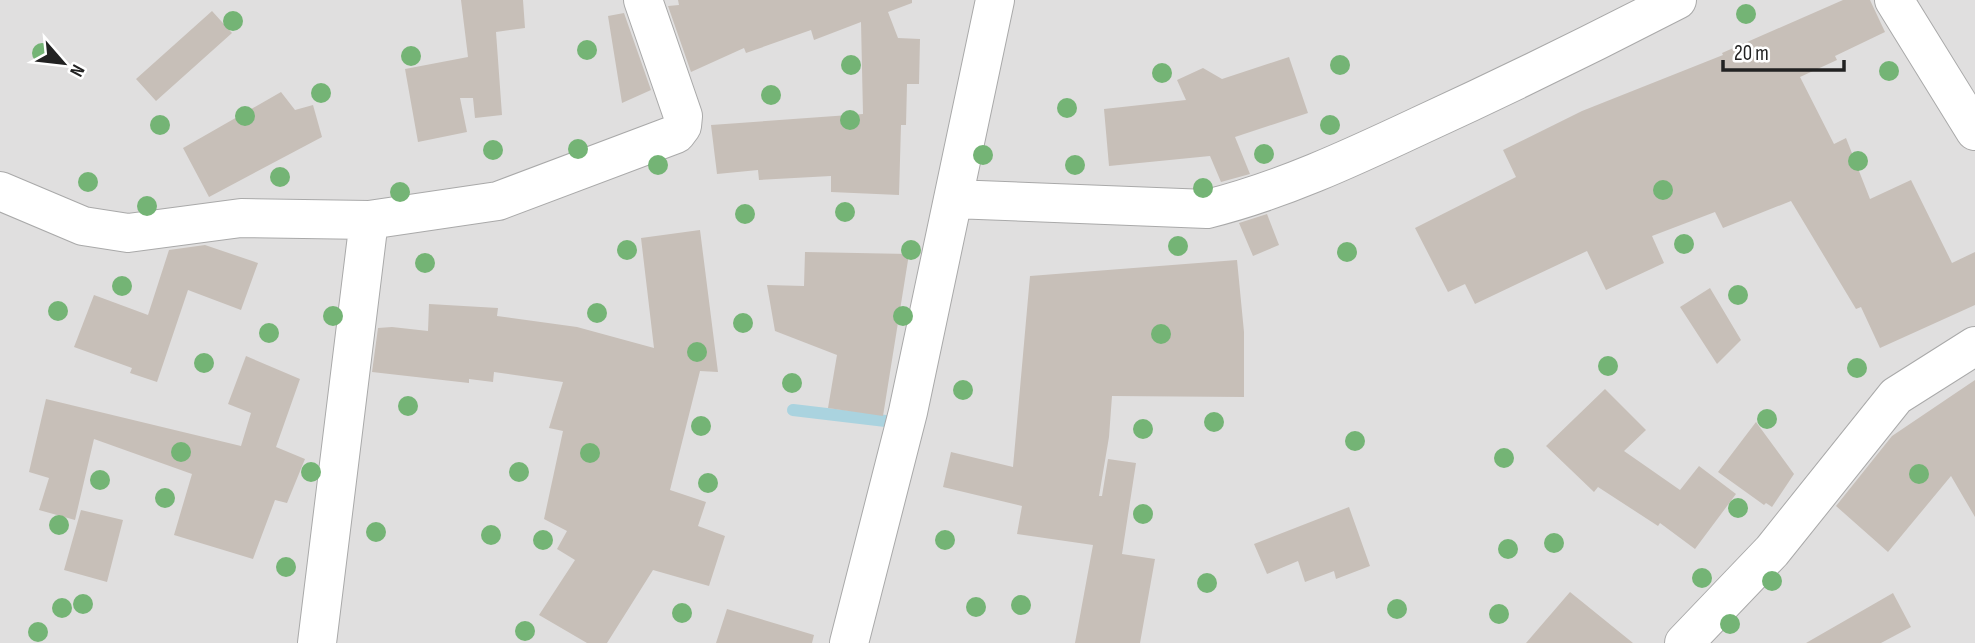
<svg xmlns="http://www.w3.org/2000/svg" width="1975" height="643" viewBox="0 0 1975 643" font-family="'Sofia Sans Condensed',sans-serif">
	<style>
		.residential { fill: #e0dfdf }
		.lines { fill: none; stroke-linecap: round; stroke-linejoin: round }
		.stream { stroke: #aad3df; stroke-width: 12 }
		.building { fill: #c7bfb8 }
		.minor-casing { stroke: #a9a9a9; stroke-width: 40 }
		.minor { stroke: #fff; stroke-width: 38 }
		.tree { fill: #74b475 }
	</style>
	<rect width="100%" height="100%" fill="#f2efe9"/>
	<path class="residential" d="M0 0H1975V643H0Z"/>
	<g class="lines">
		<path class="stream" d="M793 410 894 422 895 415"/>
	</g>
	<path class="building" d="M461 0H523L525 28 496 32 502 115 475 118 473 98H460L467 132 418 142 405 69 468 57Z
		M678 0H912V3L888 12 898 38 920 39 919 84H907L906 125H901L899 195 831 192V176L759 180 758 170 717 174 711 125 863 114 861 22 814 40 811 30 746 53 744 48 691 72 668 6 679 5Z
		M1843 0H1870L1885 32 1835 56 1837 60 1800 77 1834 144 1846 138 1870 199 1911 180 1952 263 1975 252V305L1880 348 1861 307 1856 309 1791 201 1723 228 1715 212 1652 236 1664 263 1606 290 1587 251 1475 304 1465 284 1448 292 1415 228 1516 177 1503 150 1582 111 1723 55 1722 53Z
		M212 11 232 33 156 101 136 79Z
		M624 13 651 90 622 103 608 16Z
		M1289 57 1308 113 1235 137 1250 174 1221 182 1210 156 1109 166 1104 109 1186 100 1177 80 1203 68 1222 79Z
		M281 92 295 110 313 105 322 137 209 197 183 148Z
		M1267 214 1279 245 1253 256 1239 223Z
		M700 230 718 372 700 371 670 490 706 502 698 526 725 536 709 586 653 570 607 643H587L539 615 575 560 557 549 567 531 544 519 563 431 549 428 563 382 494 372 493 382 469 379V383L372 372 378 328 392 327 428 331 429 304 498 308 497 316 577 327 654 348 641 238Z
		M205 245 258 263 241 310 188 290 157 382 130 373 132 368 74 347 94 295 148 315 169 250Z
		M805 252 909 254 883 416 828 408 837 355 775 331 767 285 804 286Z
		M1237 260 1244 332V397L1112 396 1109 437 1099 496H1102L1108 459 1136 463 1122 554 1155 559 1140 643H1075L1093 545 1017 534 1022 506 943 487 951 452 1013 467 1030 276Z
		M1710 288 1741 340 1717 364 1680 307Z
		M246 356 300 379 276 447 305 459 287 503 275 500 253 559 174 535 192 474 94 439 75 520 39 510 49 478 29 472 46 399 241 446 251 413 228 404Z
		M1975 380V517L1951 476 1888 552 1836 506 1892 436Z
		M1605 389 1646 430 1624 451 1680 490 1699 466 1736 494 1695 549 1660 523 1658 526 1598 487 1594 492 1546 446Z
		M1756 422 1794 474 1772 507 1766 503 1764 505 1718 472Z
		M1349 507 1370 566 1336 579 1334 571 1305 582 1298 561 1267 574 1254 544Z
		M81 510 123 520 107 582 64 570Z
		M1570 592 1633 643H1526Z
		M1893 593 1911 627 1881 643H1806Z
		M727 609 814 635 812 643H716Z"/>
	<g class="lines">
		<defs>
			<path id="minor" d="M1894 0 1975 131
				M0 191 83 226 128 233 241 218 369 220 498 201 676 134 682 126 683 116 643 0
				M953 199 1207 209C1280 191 1351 158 1419 126 1506 86 1592 44 1677 0
				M317 643 369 220
				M849 643 908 412 995 0
				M1684 643 1772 551 1896 396 1975 346"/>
		</defs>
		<use href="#minor" class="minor-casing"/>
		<use href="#minor" class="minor"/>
	</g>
	<g class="tree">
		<circle cx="1746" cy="14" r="10"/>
		<circle cx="233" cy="21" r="10"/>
		<circle cx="587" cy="50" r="10"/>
		<circle cx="42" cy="53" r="10"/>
		<circle cx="411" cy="56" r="10"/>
		<circle cx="851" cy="65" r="10"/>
		<circle cx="1340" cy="65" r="10"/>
		<circle cx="1889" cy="71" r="10"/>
		<circle cx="1162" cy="73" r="10"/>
		<circle cx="321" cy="93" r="10"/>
		<circle cx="771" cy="95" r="10"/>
		<circle cx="1067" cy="108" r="10"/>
		<circle cx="245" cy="116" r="10"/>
		<circle cx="850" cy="120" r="10"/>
		<circle cx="160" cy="125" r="10"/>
		<circle cx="1330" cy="125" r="10"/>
		<circle cx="578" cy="149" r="10"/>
		<circle cx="493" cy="150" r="10"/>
		<circle cx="1264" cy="154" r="10"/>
		<circle cx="983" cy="155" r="10"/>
		<circle cx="1858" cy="161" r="10"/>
		<circle cx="658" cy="165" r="10"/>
		<circle cx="1075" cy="165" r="10"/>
		<circle cx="280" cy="177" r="10"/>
		<circle cx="88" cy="182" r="10"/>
		<circle cx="1203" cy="188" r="10"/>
		<circle cx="1663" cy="190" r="10"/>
		<circle cx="400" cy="192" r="10"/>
		<circle cx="147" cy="206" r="10"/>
		<circle cx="845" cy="212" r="10"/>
		<circle cx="745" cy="214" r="10"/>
		<circle cx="1684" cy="244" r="10"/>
		<circle cx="1178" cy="246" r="10"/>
		<circle cx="627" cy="250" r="10"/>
		<circle cx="911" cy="250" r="10"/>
		<circle cx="1347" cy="252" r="10"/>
		<circle cx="425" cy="263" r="10"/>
		<circle cx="122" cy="286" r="10"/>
		<circle cx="1738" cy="295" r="10"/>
		<circle cx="58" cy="311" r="10"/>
		<circle cx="597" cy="313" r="10"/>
		<circle cx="333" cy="316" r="10"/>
		<circle cx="903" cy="316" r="10"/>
		<circle cx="743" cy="323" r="10"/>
		<circle cx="269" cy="333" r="10"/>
		<circle cx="1161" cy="334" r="10"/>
		<circle cx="697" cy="352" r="10"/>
		<circle cx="204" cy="363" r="10"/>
		<circle cx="1608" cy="366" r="10"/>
		<circle cx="1857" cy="368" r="10"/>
		<circle cx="792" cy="383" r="10"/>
		<circle cx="963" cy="390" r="10"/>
		<circle cx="408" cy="406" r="10"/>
		<circle cx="1767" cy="419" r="10"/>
		<circle cx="1214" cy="422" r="10"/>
		<circle cx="701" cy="426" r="10"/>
		<circle cx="1143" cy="429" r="10"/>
		<circle cx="1355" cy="441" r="10"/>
		<circle cx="181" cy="452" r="10"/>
		<circle cx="590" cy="453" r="10"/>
		<circle cx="1504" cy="458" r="10"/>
		<circle cx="311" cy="472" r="10"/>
		<circle cx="519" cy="472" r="10"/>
		<circle cx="1919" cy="474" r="10"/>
		<circle cx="100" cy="480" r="10"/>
		<circle cx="708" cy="483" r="10"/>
		<circle cx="165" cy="498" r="10"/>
		<circle cx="1738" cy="508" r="10"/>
		<circle cx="1143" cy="514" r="10"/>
		<circle cx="59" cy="525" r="10"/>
		<circle cx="376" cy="532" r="10"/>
		<circle cx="491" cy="535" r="10"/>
		<circle cx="543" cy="540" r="10"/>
		<circle cx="945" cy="540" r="10"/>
		<circle cx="1554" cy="543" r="10"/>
		<circle cx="1508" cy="549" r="10"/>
		<circle cx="286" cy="567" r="10"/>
		<circle cx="1702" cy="578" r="10"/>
		<circle cx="1772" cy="581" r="10"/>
		<circle cx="1207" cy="583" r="10"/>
		<circle cx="83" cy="604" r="10"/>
		<circle cx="1021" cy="605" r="10"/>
		<circle cx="976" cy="607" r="10"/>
		<circle cx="62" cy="608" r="10"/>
		<circle cx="1397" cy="609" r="10"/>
		<circle cx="682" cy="613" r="10"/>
		<circle cx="1499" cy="614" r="10"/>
		<circle cx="1730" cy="624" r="10"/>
		<circle cx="525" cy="631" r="10"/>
		<circle cx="38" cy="632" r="10"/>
	</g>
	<g transform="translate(63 63) rotate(118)" stroke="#ffffff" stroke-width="5" paint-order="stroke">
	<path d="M0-5L12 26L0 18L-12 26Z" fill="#222222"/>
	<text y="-10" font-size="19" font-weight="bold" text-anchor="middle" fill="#222222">N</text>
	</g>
	<path d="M1723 60v10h121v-10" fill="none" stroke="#222222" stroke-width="3.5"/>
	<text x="1734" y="60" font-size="21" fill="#222222" stroke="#ffffff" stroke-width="5" paint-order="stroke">20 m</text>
</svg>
